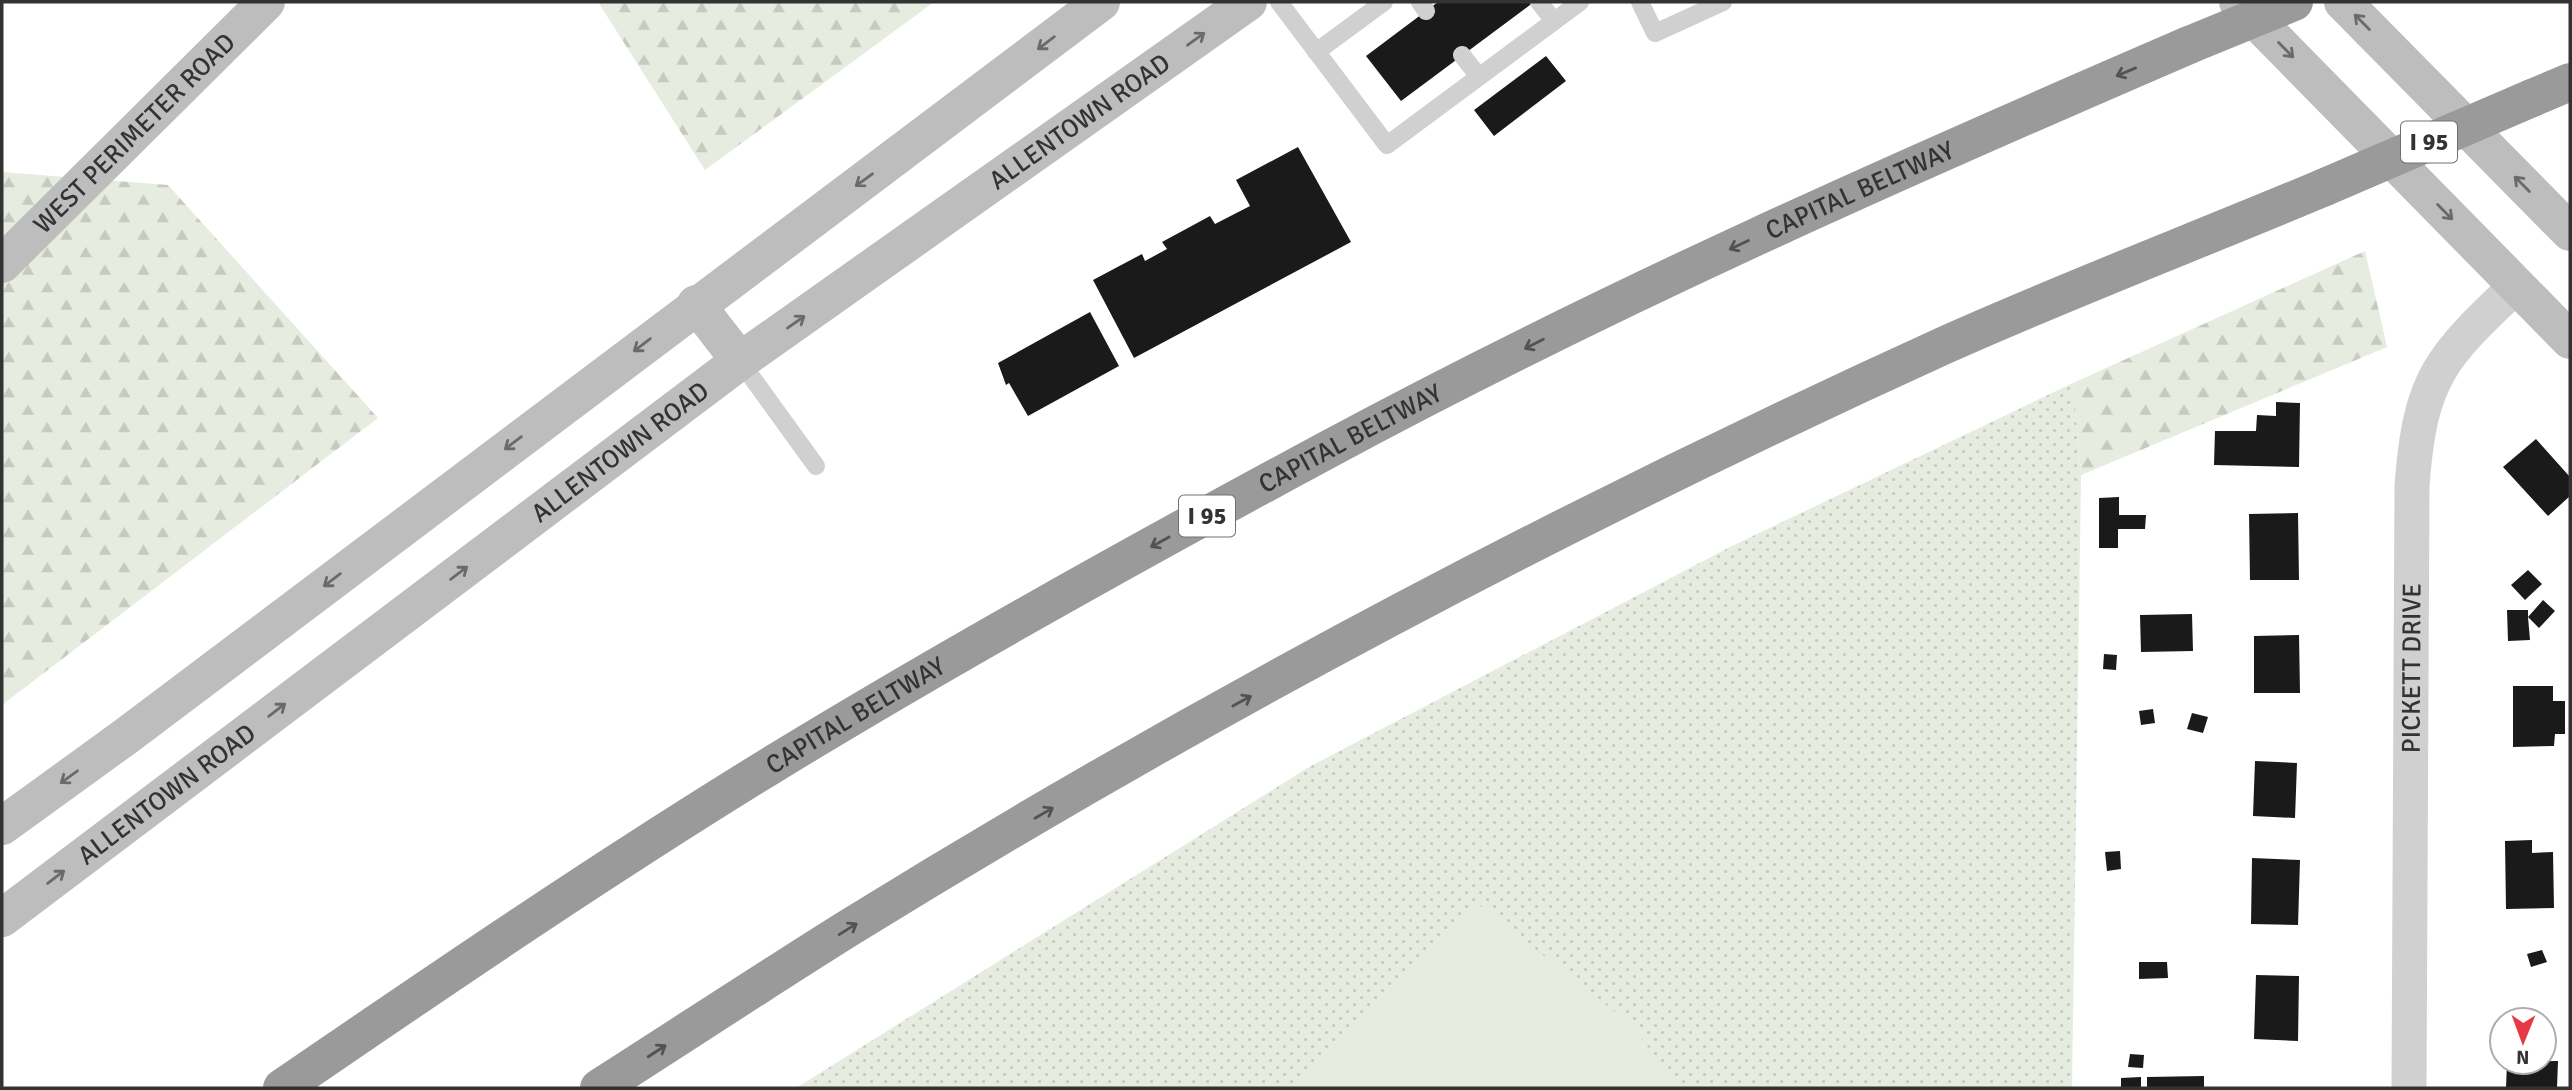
<svg xmlns="http://www.w3.org/2000/svg" width="2572" height="1090" viewBox="0 0 2572 1090" font-family="Signika,sans-serif">
	<style>
		.forest { fill: url(#forest-firs) }
		.park { fill: url(#park-dots) }
		.pitch { fill: #e6ecdf }
		.building { fill: #1a1a1a }
		.lines { fill: none; stroke-linecap: round; stroke-linejoin: round }
		.lane { stroke: #d0d0d0; stroke-width: 18 }
		.street { stroke: #d0d0d0; stroke-width: 35 }
		.secondary { stroke: #bdbdbd; stroke-width: 38 }
		.highway { stroke: #9a9a9a; stroke-width: 38 }
		.highway-bridge { stroke: #9a9a9a; stroke-width: 38 }
		.oneway { stroke: #6a6a6a }
		.oneway2 { stroke: #525252 }
		.labels { text-anchor: middle; stroke-width: 7; stroke-linejoin: round; paint-order: stroke }
		.shield { fill: #fff; stroke: #707070; stroke-width: 2 }
		.shield-label { font-size: 24px; font-weight: bold; fill: #333 }
		.street-label { font-size: 26px; fill: #333; stroke: #fff }
	</style>
	<defs>
		<pattern id="forest-firs" width="22" height="20" patternUnits="userSpaceOnUse" patternTransform="scale(1.75)"><rect width="22" height="20" fill="#e6ecdf"/><path d="M5 1l3.5 6h-7zM16 11l3.5 6h-7z" fill="#c6cbc0"/></pattern>
		<pattern id="park-dots" width="8" height="8" patternUnits="userSpaceOnUse" patternTransform="scale(1.75)"><rect width="8" height="8" fill="#e6ecdf"/><path d="M2 2h.1M6 6h.1" fill="none" stroke="#c6cbc0" stroke-width="1.8" stroke-linecap="round"/></pattern>
	</defs>
	<rect width="100%" height="100%" fill="#fff"/>
	<path class="forest" d="M598 2H934L705 170Z
		M2 172 168 185 378 418 2 705Z
		M2365 251 2387 347 2081 475 2073 383Z"/>
	<path class="park" d="M2073 383 2081 475 2072 1088H796L1309 767 1730 547Z"/>
	<path class="pitch" d="M1477 903 1634 1027 1676 1088H1296Z"/>
	<path class="building" d="M1438 2H1534L1401 101 1366 56Z
		M1546 56 1566 81 1494 136 1474 110Z
		M1298 147 1351 242 1134 358 1093 280 1142 254 1145 261 1167 249 1162 242 1210 216 1215 224 1250 206 1236 180Z
		M1090 312 1119 366 1028 416 1009 383 1006 385 998 363Z
		M2276 402 2300 403 2299 467 2214 465 2215 431H2256L2257 415 2276 416Z
		M2536 439 2570 477V496L2548 516 2503 467Z
		M2119 497V515H2146L2145 529H2118V548H2099V498Z
		M2298 513 2299 580H2250L2249 514Z
		M2528 570 2542 584 2525 600 2511 585Z
		M2543 600 2555 611 2539 628 2528 617 2530 640 2508 641 2507 610H2528V617Z
		M2192 614 2193 651 2141 652 2140 615Z
		M2299 635 2300 693H2254V636Z
		M2104 654 2117 655 2116 670 2103 669Z
		M2513 686H2553V701H2565V734H2555L2554 746 2513 747Z
		M2153 709 2155 723 2141 725 2139 711Z
		M2192 713 2208 717 2203 733 2187 729Z
		M2255 761 2297 763 2295 818 2253 816Z
		M2532 840V853L2553 852 2554 908 2506 909 2505 841Z
		M2120 851 2121 869 2107 871 2105 852Z
		M2252 858 2300 860 2298 925 2251 924Z
		M2542 950 2547 962 2531 967 2527 954Z
		M2139 962H2167L2168 978 2139 979Z
		M2256 975 2299 976 2298 1041 2254 1039Z
		M2130 1054 2144 1055 2143 1068 2128 1067Z
		M2558 1061 2557 1088H2506L2507 1062Z
		M2204 1076V1088H2147V1077Z
		M2141 1077V1088H2121V1078Z"/>
	<g class="lines">
		<path class="lane" d="M1279 2 1387 145 1580 2
			M1420 2 1426 11
			M1539 2 1554 21
			M1640 2 1655 33 1723 2
			M1316 52 1384 2
			M1462 55 1479 77
			M740 361 816 466"/>
		<path class="street" id="s1" d="M2409 1088 2412 486C2420 377 2440 358 2517 285"/>
		<g class="secondary">
			<path d="M2238 2 2570 340"/>
			<path d="M2343 2 2570 232"/>
			<path id="s2" d="M2 264 266 2"/>
			<path d="M696 304 740 361"/>
			<path d="M2 826 125 737 1101 2"/>
			<path id="s3" d="M2 918 740 361 1248 2"/>
		</g>
		<g class="highway">
			<path d="M2532 98 2570 82"/>
			<path id="s4" d="M282 1088C444 977 607 866 775 763 955 653 1141 550 1327 450 1607 299 1897 171 2189 45"/>
			<path d="M599 1088C682 1035 764 981 847 929 1196 713 1571 515 1945 345 2070 289 2199 240 2325 187"/>
		</g>
		<path class="highway-bridge" d="M2189 45 2294 2
			M2325 187 2532 98"/>
	</g>
	<defs><path id="oneway-shaft" d="M-6 0H5M1.5-3L5.5 0L1.5 3" fill="none" stroke-width="1.6" stroke-linecap="round" stroke-linejoin="round" transform="scale(1.75)"/></defs>
	<g class="oneway">
		<use href="#oneway-shaft" transform="translate(2362 22) rotate(-135)"/>
		<use href="#oneway-shaft" transform="translate(1196 39) rotate(-36)"/>
		<use href="#oneway-shaft" transform="translate(1046 43) rotate(143)"/>
		<use href="#oneway-shaft" transform="translate(2286 50) rotate(45)"/>
		<use href="#oneway-shaft" transform="translate(864 180) rotate(144)"/>
		<use href="#oneway-shaft" transform="translate(2522 184) rotate(-135)"/>
		<use href="#oneway-shaft" transform="translate(2445 212) rotate(45)"/>
		<use href="#oneway-shaft" transform="translate(796 322) rotate(-35)"/>
		<use href="#oneway-shaft" transform="translate(642 345) rotate(143)"/>
		<use href="#oneway-shaft" transform="translate(513 443) rotate(143)"/>
		<use href="#oneway-shaft" transform="translate(459 573) rotate(-37)"/>
		<use href="#oneway-shaft" transform="translate(332 580) rotate(143)"/>
		<use href="#oneway-shaft" transform="translate(277 710) rotate(-37)"/>
		<use href="#oneway-shaft" transform="translate(69 777) rotate(144)"/>
		<use href="#oneway-shaft" transform="translate(56 877) rotate(-37)"/>
	</g>
	<g class="oneway2">
		<use href="#oneway-shaft" transform="translate(2126 72) rotate(157)"/>
		<use href="#oneway-shaft" transform="translate(1739 245) rotate(155)"/>
		<use href="#oneway-shaft" transform="translate(1534 344) rotate(153)"/>
		<use href="#oneway-shaft" transform="translate(1160 542) rotate(151)"/>
		<use href="#oneway-shaft" transform="translate(1242 701) rotate(-29)"/>
		<use href="#oneway-shaft" transform="translate(1044 813) rotate(-30)"/>
		<use href="#oneway-shaft" transform="translate(848 929) rotate(-32)"/>
		<use href="#oneway-shaft" transform="translate(657 1051) rotate(-33)"/>
	</g>
	<g class="labels">
		<g class="shield">
			<rect x="2401" y="121.5" width="56" height="41" rx="5"/>
			<rect x="1179" y="495.5" width="56" height="41" rx="5"/>
		</g>
		<g class="shield-label">
			<text x="2429" y="150">I 95</text>
			<text x="1207" y="524">I 95</text>
		</g>
		<g class="street-label">
			<text dy="9" stroke="none"><textPath href="#s3" startOffset="1340">ALLENTOWN ROAD</textPath></text>
			<text dy="9" stroke="none"><textPath href="#s2" startOffset="186">WEST PERIMETER ROAD</textPath></text>
			<text dy="9" stroke="none"><textPath href="#s4" startOffset="1818">CAPITAL BELTWAY</textPath></text>
			<text dy="9" stroke="none"><textPath href="#s4" startOffset="1251">CAPITAL BELTWAY</textPath></text>
			<text dy="9" stroke="none"><textPath href="#s3" startOffset="774">ALLENTOWN ROAD</textPath></text>
			<text dy="9" stroke="none"><textPath href="#s1" startOffset="420">PICKETT DRIVE</textPath></text>
			<text dy="9" stroke="none"><textPath href="#s4" startOffset="684">CAPITAL BELTWAY</textPath></text>
			<text dy="9" stroke="none"><textPath href="#s3" startOffset="206">ALLENTOWN ROAD</textPath></text>
		</g>
	</g>
	<rect width="2572" height="1090" fill="none" stroke="#333333" stroke-width="7"/>
	<g transform="translate(2523 1041) rotate(181)"><circle r="33" fill="#ffffff" stroke="#adadad" stroke-width="2"/>
	<path d="M0-5L12 26L0 18L-12 26Z" fill="#e63946"/>
	<text y="-10" font-size="19" font-weight="bold" text-anchor="middle" fill="#333333">N</text>
	</g>
</svg>
